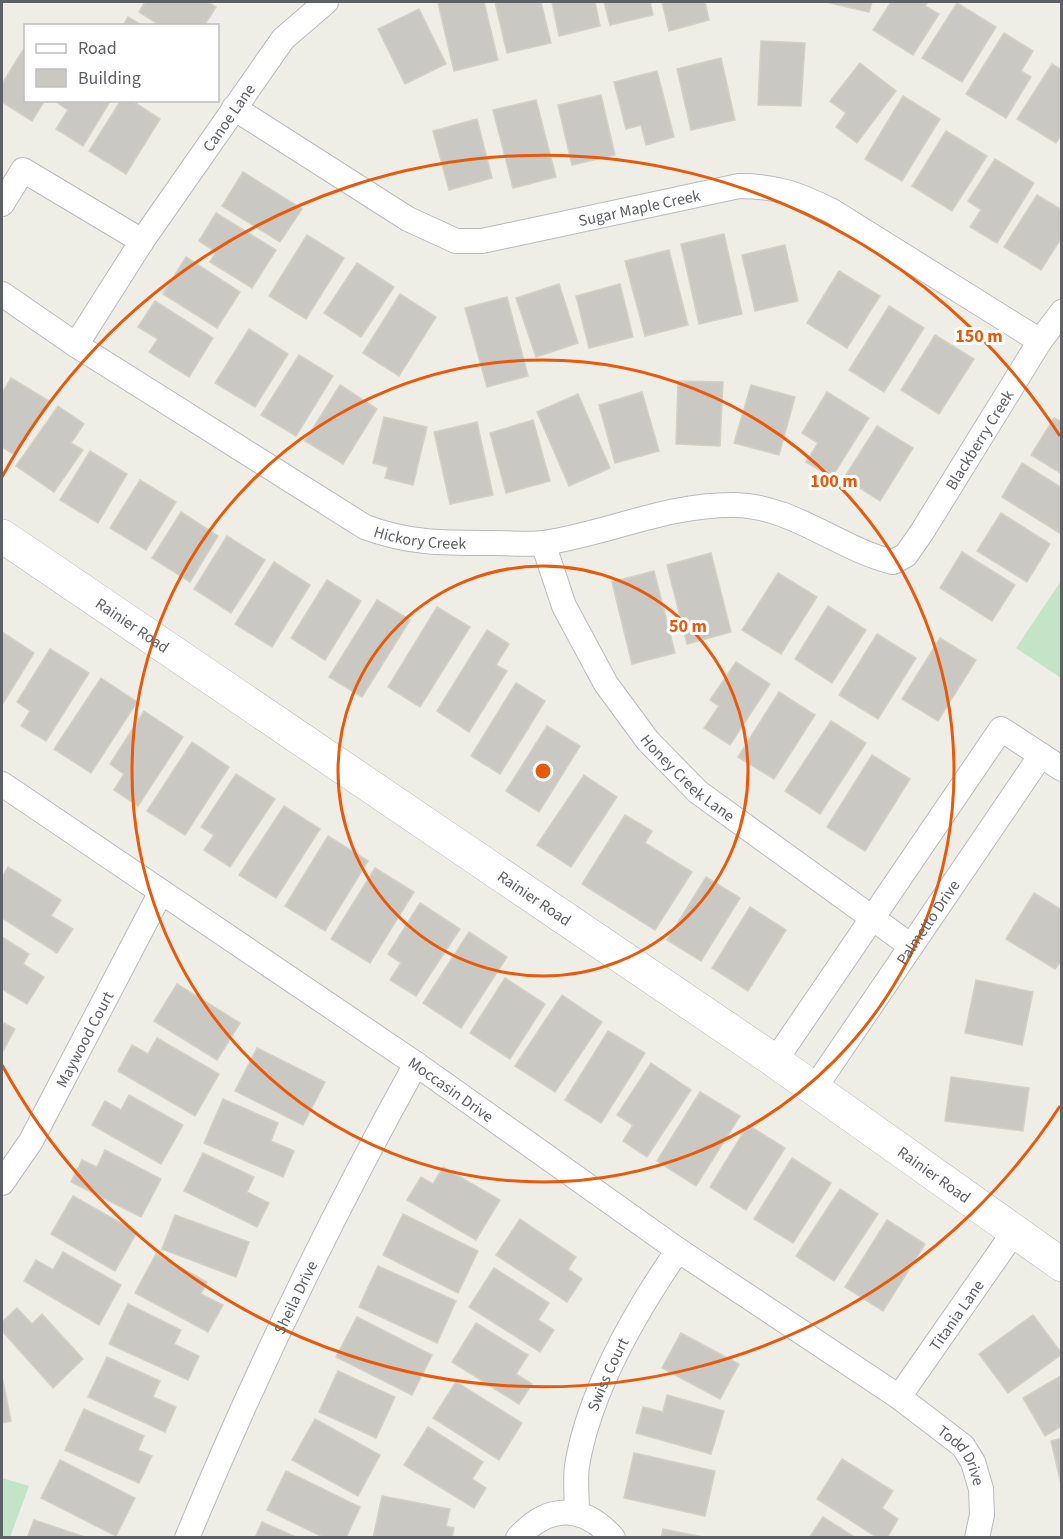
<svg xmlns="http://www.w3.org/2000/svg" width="1063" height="1539" viewBox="0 0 1063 1539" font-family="'Source Sans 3',sans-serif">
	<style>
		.green { fill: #c4e4c8 }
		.building { fill: #cac8c2; stroke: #d3d0c4; stroke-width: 1.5 }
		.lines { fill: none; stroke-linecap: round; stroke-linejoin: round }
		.street-casing { stroke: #b8babe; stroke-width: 26 }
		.secondary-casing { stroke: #b7b9be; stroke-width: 34 }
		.street { stroke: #fff; stroke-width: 24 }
		.secondary { stroke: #fff; stroke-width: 33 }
		.ring { fill: none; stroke: #e8590c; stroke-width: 3 }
		.labels { text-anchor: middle; stroke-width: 6; stroke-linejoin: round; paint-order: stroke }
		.street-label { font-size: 16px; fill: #5d6065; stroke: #fff }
		.centre { fill: #e8590c; stroke: #fff; stroke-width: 3 }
		.ring-label { font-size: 18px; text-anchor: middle; font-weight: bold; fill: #e8590c; stroke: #fff; stroke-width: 6; stroke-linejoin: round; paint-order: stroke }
	</style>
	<rect width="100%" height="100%" fill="#eeeee6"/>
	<path class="green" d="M1061 581V678L1016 648Z
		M2 1478 29 1486 10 1537H2Z"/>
	<path class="building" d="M145 2H208L216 7 204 26H161L139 12Z
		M443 2H484L498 60 454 71 438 3Z
		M495 2H541L551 43 507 53Z
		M552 2H595L600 26 559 36Z
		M604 2H650L653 15 610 25Z
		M662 2H705L709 20 669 31Z
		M826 2H872L869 12Z
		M891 2H928L925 6 939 14 913 55 873 30Z
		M957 3 996 27 962 82 922 58Z
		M419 9 446 64 405 84 378 29Z
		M128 17 143 26H123Z
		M1004 33 1033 51 1021 71 1031 77 1006 118 966 94Z
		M761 41 805 43 801 106 758 105Z
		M26 45V100H45L32 121 2 102V84Z
		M721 58 735 120 691 130 677 69Z
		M860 63 896 91 857 143 836 127 846 113 830 101Z
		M1052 64 1062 70V134L1056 143 1017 119Z
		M657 71 674 137 646 145 641 125 626 129 614 82Z
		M601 95 615 155 572 165 558 105Z
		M903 96 940 119 902 181 865 159Z
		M58 100H111L83 146 56 129 68 110 56 102Z
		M121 100H131L160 119 126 174 89 151Z
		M536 100 556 177 513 188 493 110Z
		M477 119 492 178 449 190 433 131Z
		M946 131 987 156 952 211 912 186Z
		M995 159 1034 183 997 243 970 227 981 210 968 201Z
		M243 172 302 209 280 242 222 206Z
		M1037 195 1062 210V237L1041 270 1004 247Z
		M216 213 276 250 252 288 210 262 216 252 199 241Z
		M724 234 742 314 699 324 681 244Z
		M307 235 344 258 306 319 269 296Z
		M785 245 798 301 755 311 742 255Z
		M669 250 688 325 645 336 625 261Z
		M186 257 240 292 217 328 163 294Z
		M357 263 394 287 361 337 324 313Z
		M839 271 880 296 847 348 807 323Z
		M559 284 578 343 536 357 516 298Z
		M620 284 633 337 589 348 576 296Z
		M400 294 436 317 399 376 363 353Z
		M507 297 528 376 487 387 465 308Z
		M155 301 213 338 189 377 149 352 158 339 138 327Z
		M889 306 924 328 884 392 849 370Z
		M249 329 288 354 255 407 215 383Z
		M935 335 974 359 939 414 901 390Z
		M299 355 333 376 296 436 261 415Z
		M11 378 49 401 15 455 2 447V393Z
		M678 381 723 382 720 446 676 444Z
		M340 385 377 409 343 464 305 441Z
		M751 385 795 397 779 455 734 443Z
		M642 392 659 451 615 463 599 405Z
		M827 392 869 418 832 477 806 462 818 443 802 433Z
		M578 394 610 468 569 486 537 412Z
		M58 406 84 424 71 443 83 450 54 492 16 466Z
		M384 417 427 427 413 485 385 478 388 467 373 463Z
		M1054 418 1062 422V474L1031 455Z
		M533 420 550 481 506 493 490 433Z
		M477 422 493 495 450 504 434 432Z
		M877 426 913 448 880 501 844 478Z
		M90 451 127 474 98 523 60 500Z
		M1022 463 1062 488 1061 534 1002 497Z
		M140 480 176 502 146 550 110 528Z
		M181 512 218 536 190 582 152 558Z
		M1001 513 1050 544 1027 582 977 551Z
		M227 536 265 560 231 613 194 589Z
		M962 552 1015 585 992 621 940 588Z
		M711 553 731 632 687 644 667 565Z
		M274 562 310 585 272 647 235 624Z
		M654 571 675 653 632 664 612 582Z
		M778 573 817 597 781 654 742 630Z
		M327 580 361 601 325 660 291 638Z
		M377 600 410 620 362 697 329 677Z
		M828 606 866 630 832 683 795 659Z
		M437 607 470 627 420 707 388 687Z
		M487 630 509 644 496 665 507 671 469 732 437 711Z
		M2 632 34 653 2 705Z
		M877 634 916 658 878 719 839 695Z
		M940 638 976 660 938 721 902 699Z
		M50 649 89 673 46 741 21 726 30 711 17 702Z
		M736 662 770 684 730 745 704 728 719 706 710 700Z
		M101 678 137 702 91 773 54 749Z
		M516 683 545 701 500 774 471 756Z
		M779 692 815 715 774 779 738 757Z
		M144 711 183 737 138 806 114 790 124 774 110 764Z
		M831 721 866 743 820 814 785 791Z
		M547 726 580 746 539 812 506 791Z
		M192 742 229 767 185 835 147 811Z
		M872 755 910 779 865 851 827 827Z
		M236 774 275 799 230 867 204 850 214 835 201 827Z
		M584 775 617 797 571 867 537 845Z
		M284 806 320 829 276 898 239 875Z
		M625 815 652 831 645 843 692 872 655 930 582 884Z
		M328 836 368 861 325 931 285 906Z
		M8 867 61 900 51 916 73 929 57 953 2 918V877Z
		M375 868 414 892 370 963 331 939Z
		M706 877 740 898 701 961 667 940Z
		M1034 893 1062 910V960L1055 969 1006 939Z
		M420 903 460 929 416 996 390 980 401 963 388 954Z
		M750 907 786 930 748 991 712 968Z
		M469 932 507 957 461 1028 423 1003Z
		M2 937 29 954 23 964 44 977 27 1004 2 989Z
		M505 978 545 1004 510 1059 470 1033Z
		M976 980 1033 992 1022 1045 965 1033Z
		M177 984 240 1023 217 1060 154 1021Z
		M562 995 602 1022 555 1092 515 1066Z
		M2 1022 15 1029 2 1053Z
		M608 1031 645 1053 601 1123 565 1100Z
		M157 1038 219 1074 195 1116 118 1071 132 1045 148 1054Z
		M257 1048 325 1082 303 1125 235 1091Z
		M651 1063 691 1090 647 1157 623 1141 633 1125 617 1115Z
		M951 1077 1029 1088 1023 1131 945 1121Z
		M700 1092 740 1116 696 1186 657 1161Z
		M129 1095 183 1125 161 1164 92 1125 105 1101 121 1110Z
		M223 1099 278 1123 271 1141 294 1151 283 1177 204 1143Z
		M748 1125 785 1148 746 1210 710 1187Z
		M105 1150 161 1179 141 1217 71 1182 82 1160 97 1167Z
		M203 1153 254 1177 247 1192 269 1203 257 1227 184 1191Z
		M792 1158 831 1183 793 1243 754 1219Z
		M443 1167 500 1200 476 1240 407 1200 421 1177 433 1184Z
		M840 1189 878 1214 834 1281 796 1256Z
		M73 1196 137 1232 115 1271 51 1234Z
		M403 1214 478 1251 458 1293 383 1255Z
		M175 1215 249 1242 236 1277 162 1249Z
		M520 1219 576 1257 568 1269 582 1279 567 1302 496 1255Z
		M887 1220 925 1244 883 1311 845 1287Z
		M63 1252 121 1285 99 1325 24 1281 36 1260 53 1270Z
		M156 1254 207 1282 201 1294 223 1305 208 1332 135 1293Z
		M378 1266 456 1301 437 1343 359 1307Z
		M494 1268 549 1303 538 1320 554 1330 540 1352 469 1307Z
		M128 1304 181 1330 174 1344 199 1356 188 1380 109 1344Z
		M17 1308 32 1324 42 1314 83 1359 53 1388 2 1331V1322Z
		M1033 1315 1062 1354 1008 1393 979 1354Z
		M357 1317 432 1355 412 1395 336 1357Z
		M476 1323 528 1355 516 1374 532 1384 519 1404 452 1362Z
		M681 1333 739 1364 720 1399 662 1368Z
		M107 1357 160 1381 153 1397 176 1407 165 1432 88 1397Z
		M338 1371 395 1397 376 1438 319 1412Z
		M1062 1375V1426L1045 1436 1023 1398Z
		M2 1376 11 1421 2 1423Z
		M456 1382 522 1423 499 1460 433 1418Z
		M667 1395 724 1411 711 1454 636 1433 643 1407 663 1412Z
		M84 1409 144 1436 138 1450 152 1456 139 1483 65 1450Z
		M315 1419 380 1455 358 1496 292 1460Z
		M428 1427 483 1462 472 1479 486 1488 474 1508 404 1465Z
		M1062 1438V1484H1061L1051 1441Z
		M634 1453 715 1471 705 1516 624 1498Z
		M842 1459 893 1491 882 1508 898 1519 887 1538H878L817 1499Z
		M60 1460 135 1498 116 1536 41 1498Z
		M286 1471 360 1507 346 1538H325L267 1510Z
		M382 1496 450 1509 446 1526 454 1528 452 1538H373Z
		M823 1517 856 1538H809Z
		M34 1520 85 1537V1538H27Z
		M262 1522 298 1538H255Z
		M663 1529 708 1538H661Z"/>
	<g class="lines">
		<defs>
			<g id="street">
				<path id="s1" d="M234 108 408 219 456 241H482L739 186C777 186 798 194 832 211L1040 341"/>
				<path d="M2 204 23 170 142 241"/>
				<path id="s2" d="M2 294 76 345 365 527C410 544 447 543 494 543 510 543 528 545 544 543 609 533 668 504 735 505 793 506 839 549 893 562L906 555 922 532 1040 341 1062 312"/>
				<path id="s3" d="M76 345 142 241 283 39 326 2"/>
				<path id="s4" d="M543 543 564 606 606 684 648 741 698 792 911 946"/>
				<path id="s5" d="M2 784 416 1064 678 1250 899 1397 963 1446 973 1462 981 1489 982 1515 977 1538"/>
				<path d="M775 1061 1001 729 1062 769"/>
				<path id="s6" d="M814 1089 1041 755"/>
				<path id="s7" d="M2 1183 31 1141 161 892"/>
				<path id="s8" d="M899 1397 1014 1232"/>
				<path id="s9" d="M577 1513C577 1498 575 1481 577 1466 589 1392 636 1311 678 1250"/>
				<path id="s10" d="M187 1538C254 1376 331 1217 416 1064"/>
				<path d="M518 1538C548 1504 583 1504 613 1538"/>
			</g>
			<g id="secondary">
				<path id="s11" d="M2 536 775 1061 1062 1265"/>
			</g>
		</defs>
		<use href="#street" class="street-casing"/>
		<use href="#secondary" class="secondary-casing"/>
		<use href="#street" class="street"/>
		<use href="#secondary" class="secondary"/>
	</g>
	<g class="ring">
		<circle cx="543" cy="771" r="205"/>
		<circle cx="543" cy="771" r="411"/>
		<path d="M1060 1106A616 616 0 0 1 2 1065M2 477A616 616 0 0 1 1060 436"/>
	</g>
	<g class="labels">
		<g class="street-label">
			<text dy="6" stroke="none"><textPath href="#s3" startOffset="274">Canoe Lane</textPath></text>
			<text dy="6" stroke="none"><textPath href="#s1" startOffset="446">Sugar Maple Creek</textPath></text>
			<text dy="6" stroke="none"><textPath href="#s2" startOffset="1128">Blackberry Creek</textPath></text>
			<text dy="6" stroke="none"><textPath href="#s2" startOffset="488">Hickory Creek</textPath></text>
			<text dy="6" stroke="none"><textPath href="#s11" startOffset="158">Rainier Road</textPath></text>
			<text dy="6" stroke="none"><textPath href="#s4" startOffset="280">Honey Creek Lane</textPath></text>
			<text dy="6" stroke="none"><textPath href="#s11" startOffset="644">Rainier Road</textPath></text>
			<text dy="6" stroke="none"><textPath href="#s6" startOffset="202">Palmetto Drive</textPath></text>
			<text dy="6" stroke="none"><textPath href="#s7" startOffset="166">Maywood Court</textPath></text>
			<text dy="6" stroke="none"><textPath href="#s5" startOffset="543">Moccasin Drive</textPath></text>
			<text dy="6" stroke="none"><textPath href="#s11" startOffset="1130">Rainier Road</textPath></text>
			<text dy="6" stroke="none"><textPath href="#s10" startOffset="264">Sheila Drive</textPath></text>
			<text dy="6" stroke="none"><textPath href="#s8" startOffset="100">Titania Lane</textPath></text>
			<text dy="6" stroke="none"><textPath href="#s9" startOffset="144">Swiss Court</textPath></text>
			<text dy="6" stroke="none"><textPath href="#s5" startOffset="1174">Todd Drive</textPath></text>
		</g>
	</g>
	<circle cx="543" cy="771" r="9" class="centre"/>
	<g class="ring-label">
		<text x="979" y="342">150 m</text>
		<text x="834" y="487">100 m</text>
		<text x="688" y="632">50 m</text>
	</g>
	<rect width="1063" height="1539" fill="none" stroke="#5d6065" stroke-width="6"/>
	<rect x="24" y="24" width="195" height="78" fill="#ffffff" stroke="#bebfc1" stroke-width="1.5"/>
	<rect x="36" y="44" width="30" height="9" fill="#ffffff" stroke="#bebfc1" stroke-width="1.5"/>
	<text x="78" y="54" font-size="18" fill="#5d6065">Road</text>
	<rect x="36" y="69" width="30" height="18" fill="#cac8c2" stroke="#bebfc1" stroke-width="1.5"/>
	<text x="78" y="84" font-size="18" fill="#5d6065">Building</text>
</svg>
